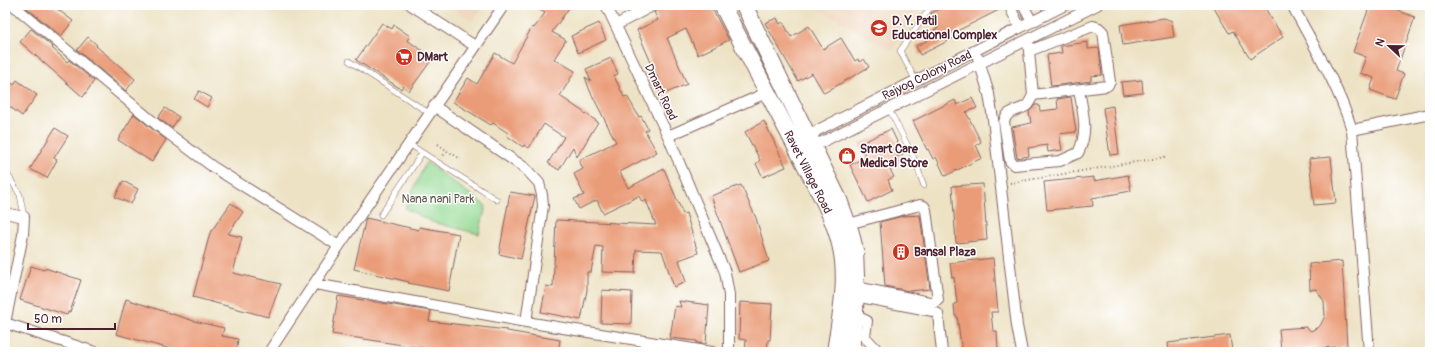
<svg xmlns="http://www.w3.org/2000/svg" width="1435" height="357" viewBox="0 0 1435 357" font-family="Pangolin,sans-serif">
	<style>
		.built { fill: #f0d6bc }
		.green { fill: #92d891; stroke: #6e7c5e }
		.building { fill: #ea9c78 }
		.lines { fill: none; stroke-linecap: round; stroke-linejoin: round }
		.lane-casing { stroke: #836361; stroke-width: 6 }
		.street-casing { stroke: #836361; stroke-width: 12 }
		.primary-casing { stroke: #836361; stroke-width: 18 }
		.path { stroke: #836361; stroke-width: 2; stroke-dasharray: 1 3; stroke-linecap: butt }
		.lane { stroke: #fff; stroke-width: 5 }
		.street { stroke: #fff; stroke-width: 10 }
		.primary { stroke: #fff; stroke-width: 16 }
		.labels { text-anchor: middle; stroke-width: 3; stroke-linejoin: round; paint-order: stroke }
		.poi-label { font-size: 12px; font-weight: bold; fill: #4a1f2b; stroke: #fff; text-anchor: start }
		.street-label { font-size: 12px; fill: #4a1f2b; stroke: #fff }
		.park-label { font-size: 12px; fill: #60564a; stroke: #fff }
	</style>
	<rect width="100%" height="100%" fill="#fff"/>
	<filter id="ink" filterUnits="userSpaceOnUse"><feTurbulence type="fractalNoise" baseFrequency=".025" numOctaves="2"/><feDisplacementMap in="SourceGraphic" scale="8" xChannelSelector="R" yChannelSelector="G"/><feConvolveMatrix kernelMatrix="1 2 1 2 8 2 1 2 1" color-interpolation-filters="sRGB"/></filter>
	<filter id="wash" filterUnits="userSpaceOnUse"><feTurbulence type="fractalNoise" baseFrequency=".012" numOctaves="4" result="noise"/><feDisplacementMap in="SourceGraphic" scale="16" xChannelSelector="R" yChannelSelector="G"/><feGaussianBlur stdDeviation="0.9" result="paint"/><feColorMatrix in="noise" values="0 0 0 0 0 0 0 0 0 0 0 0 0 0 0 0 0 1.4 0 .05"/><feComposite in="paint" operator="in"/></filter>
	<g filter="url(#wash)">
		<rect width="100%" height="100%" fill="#ede2c4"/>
		<path class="built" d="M449 5H486L472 21Z
			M811 5H918L893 51Z"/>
		<path class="green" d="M426 162 486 206 479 234 432 222 405 208Z"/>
		<g id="blocks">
			<path class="building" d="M23 5H52L73 21 61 36Z
				M531 5H571L552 32 566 40 554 59 575 71 560 96 598 122 577 157 573 147 559 170 548 163 564 137 544 124 529 148 524 145 523 147 507 136 508 133 493 123 491 125 453 102 468 78 477 84 495 53 512 63 532 27 534 28 545 13Z
				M660 5H710L729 40 698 55 686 29 667 38 687 84 662 95 656 83 659 81 637 30 658 20 654 12 659 9Z
				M946 5H1003V8L957 31 960 35 920 55 916 46 928 40 927 38 934 34 932 31 938 28 931 13Z
				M1212 5H1232L1235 9 1240 5H1263L1283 37 1250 59 1233 31 1229 33Z
				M1370 5H1382L1415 17 1396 71 1404 74 1395 99 1370 90 1374 78 1360 73 1366 57 1353 52Z
				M777 18 780 24 783 22 791 37 809 26 823 49 841 38 855 61 858 59 859 62 864 59 869 67 824 93 812 73 798 81 765 23Z
				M1164 18 1172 21 1174 37 1123 45 1120 25Z
				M382 23 392 29 394 25 410 36 407 40 433 58 409 91 403 86 401 89 356 60Z
				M599 23 606 40 578 53 571 36Z
				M31 29 53 47 52 48 67 62 69 60 94 81 83 97 20 42Z
				M88 37 97 45 96 46 135 79 126 91 77 50Z
				M1088 42V49L1099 48 1102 75 1091 76V81L1051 86 1047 55 1062 53 1061 46Z
				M611 58 618 74 614 76 624 97 627 96 639 117 641 116 648 129 645 131 657 152 620 172 628 188 664 169 683 214 686 213 698 253 679 260 686 282 674 287 662 251 636 250 635 273 602 272 603 247 596 246 591 272H587V290L581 320 541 312 546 286 553 287 556 220 656 225 646 200 642 202 639 196 603 213 597 200 579 209 574 199 584 195 574 174 583 169 579 160 616 142 590 91 585 77 591 81 586 69Z
				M5 76 14 85 17 80 37 95 22 116 5 103Z
				M1142 80 1143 93 1123 95 1121 82Z
				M199 91 212 98 207 107 194 99Z
				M1071 97 1076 132 1059 134 1062 150 1048 152 1047 145 1028 148 1029 156 1017 158 1012 127 1031 123 1029 112 1035 105H1039L1040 111 1058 109 1057 99Z
				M972 98 977 108 966 112 981 142 976 145 982 158 945 176 936 157 933 159 928 149 927 150 913 121 955 100 957 105Z
				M1113 106 1119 154 1110 155 1103 108Z
				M165 108 179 117 172 128 158 118Z
				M134 114 166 140 152 162 118 140Z
				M764 121 786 167 763 177 756 164 760 160 745 132Z
				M55 128 68 136 54 158 57 160 47 178 30 169Z
				M891 129 903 154 896 157 898 162 888 166 894 177 888 180 892 190 868 202 850 165 866 157 859 144Z
				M1331 157 1336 203 1314 205 1309 159Z
				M1128 175 1131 191 1092 198 1093 206 1047 210 1044 182 1094 177V181Z
				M123 181 138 189 131 204 115 197Z
				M983 184 987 240 956 243 952 186Z
				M741 185 756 218 769 261 739 272 711 196Z
				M510 192 535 196 521 259 499 254Z
				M231 203 243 212 228 234 242 237 233 273 281 284 268 317 193 297 210 233Z
				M920 215 930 289 909 291 885 286 880 222 903 216Z
				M366 218 419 230V227L459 234 449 291 408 283 409 282 354 269Z
				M993 258 998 312H991L993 331H997L998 352H962L957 316H955L954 304 957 303 954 277 952 278 950 263Z
				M1342 261 1347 346 1281 351 1279 329 1306 327 1311 331 1320 326 1325 316 1324 301 1316 289 1310 290 1309 264Z
				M31 266 44 270 45 268 81 280 70 312H68L67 315 20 300Z
				M602 290 632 292 631 324 601 323Z
				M338 296 431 311 429 321 507 330V331L560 340 558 352H447L332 334Z
				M126 299 194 321 224 328 222 336 238 339 236 352H181L116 334Z
				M679 301 709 305 706 344 697 343V341L670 338 675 306 681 307Z
				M740 302 772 304 770 340H768L767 352H745L746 340 739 339Z
				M1230 335 1232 352H1169L1168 343Z"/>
		</g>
	</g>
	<g filter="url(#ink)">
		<use href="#blocks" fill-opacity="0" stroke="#836361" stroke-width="1"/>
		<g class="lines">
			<defs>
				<path id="lane" d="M349 61 429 113
					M916 81 900 51 932 5
					M889 109 914 158 924 186
					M409 144 497 200
					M5 170 20 195 24 217
					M381 215 422 153
					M855 343 864 352"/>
				<path id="street" d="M13 5 157 125 213 167 339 246
					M411 5 475 46
					M606 5 668 136 725 272 729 295V352
					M1009 5 1020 28
					M1023 5 1032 22
					M1292 5C1314 46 1338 85 1352 130L1369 352
					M616 25 654 5
					M1028 40 1033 95 1107 86 1110 82 1103 32 1099 28 1093 26 1029 51
					M978 58 989 94 993 119 1017 326 1022 352
					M1033 95C1031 99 1029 104 1026 106 1017 112 1007 109 1004 122L1010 161 1014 165 1060 161 1078 153C1089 132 1083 113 1079 90
					M434 106 525 168 539 183 542 195 543 206 526 322
					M1352 130 1430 114
					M668 136 766 93
					M810 141 820 143 1097 5
					M807 142 810 141 816 131 1065 5
					M5 213 24 217 23 235 5 323 95 352
					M848 224 920 205 924 206 926 210 938 300 934 303 856 287
					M315 284 526 322 712 352
					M855 296 933 311 938 314 942 352
					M854 315 867 321 865 337 879 352
					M269 352 339 246 504 5"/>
				<path id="primary" d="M722 5 825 203C831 217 837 230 840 244 849 279 840 317 835 352
					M744 5 839 200 851 233 855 250 856 276 855 311 851 352"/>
			</defs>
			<use href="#lane" class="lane-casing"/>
			<use href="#street" class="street-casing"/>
			<use href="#primary" class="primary-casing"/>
			<path class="path" d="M438 144 447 151 442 157
				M447 151 461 159
				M1010 183 1165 157"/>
			<use href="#lane" class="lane"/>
			<use href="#street" class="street"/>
			<use href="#primary" class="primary"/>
		</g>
	</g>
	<defs>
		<symbol id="university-disc" viewBox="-11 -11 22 22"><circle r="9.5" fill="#c8321e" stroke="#fff"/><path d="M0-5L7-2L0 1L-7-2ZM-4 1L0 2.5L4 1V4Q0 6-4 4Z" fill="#fff"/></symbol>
		<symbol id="supermarket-disc" viewBox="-11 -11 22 22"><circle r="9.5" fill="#c8321e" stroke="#fff"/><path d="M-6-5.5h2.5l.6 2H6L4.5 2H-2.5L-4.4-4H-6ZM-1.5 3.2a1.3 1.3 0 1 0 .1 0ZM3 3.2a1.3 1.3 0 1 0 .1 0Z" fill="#fff"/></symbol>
		<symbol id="shop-disc" viewBox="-11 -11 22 22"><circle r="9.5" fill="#c8321e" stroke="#fff"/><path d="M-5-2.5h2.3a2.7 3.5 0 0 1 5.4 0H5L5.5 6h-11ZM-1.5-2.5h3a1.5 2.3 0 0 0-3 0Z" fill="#fff"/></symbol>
		<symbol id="building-disc" viewBox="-11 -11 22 22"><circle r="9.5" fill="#c8321e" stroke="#fff"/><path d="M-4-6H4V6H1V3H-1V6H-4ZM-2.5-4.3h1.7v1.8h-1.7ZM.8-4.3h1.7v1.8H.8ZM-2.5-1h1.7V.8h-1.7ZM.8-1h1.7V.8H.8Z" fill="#fff"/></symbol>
	</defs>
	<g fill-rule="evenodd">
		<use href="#university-disc" x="869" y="18" width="20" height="20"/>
		<use href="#supermarket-disc" x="394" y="47" width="20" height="20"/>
		<use href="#shop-disc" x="837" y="146" width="20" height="20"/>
		<use href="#building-disc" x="891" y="242" width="20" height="20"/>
	</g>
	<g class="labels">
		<g class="poi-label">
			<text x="892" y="25">D. Y. Patil<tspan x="892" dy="14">Educational Complex</tspan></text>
			<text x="417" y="61">DMart</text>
			<text x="860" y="153">Smart Care<tspan x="860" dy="14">Medical Store</tspan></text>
			<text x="914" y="256">Bansal Plaza</text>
		</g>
		<g class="street-label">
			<text transform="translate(927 75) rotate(-26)" y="4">Rajyog Colony Road</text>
			<text transform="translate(661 92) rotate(65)" y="4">Dmart Road</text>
			<text transform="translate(808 172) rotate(63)" y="4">Ravet Village Road</text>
		</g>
		<g class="park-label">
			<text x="438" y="203">Nana nani Park</text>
		</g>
	</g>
	<rect width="1435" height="357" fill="none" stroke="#fff" stroke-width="20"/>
	<g transform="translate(1389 46) rotate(292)" stroke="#ffffff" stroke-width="3" paint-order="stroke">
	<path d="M0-3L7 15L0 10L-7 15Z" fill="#4a1f2b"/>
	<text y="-6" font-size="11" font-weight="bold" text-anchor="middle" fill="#4a1f2b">N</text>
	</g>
	<path d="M28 323v6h87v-6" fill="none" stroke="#4a1f2b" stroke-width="2"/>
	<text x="34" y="323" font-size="12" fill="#4a1f2b" stroke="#ffffff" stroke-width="3" paint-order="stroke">50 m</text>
</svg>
